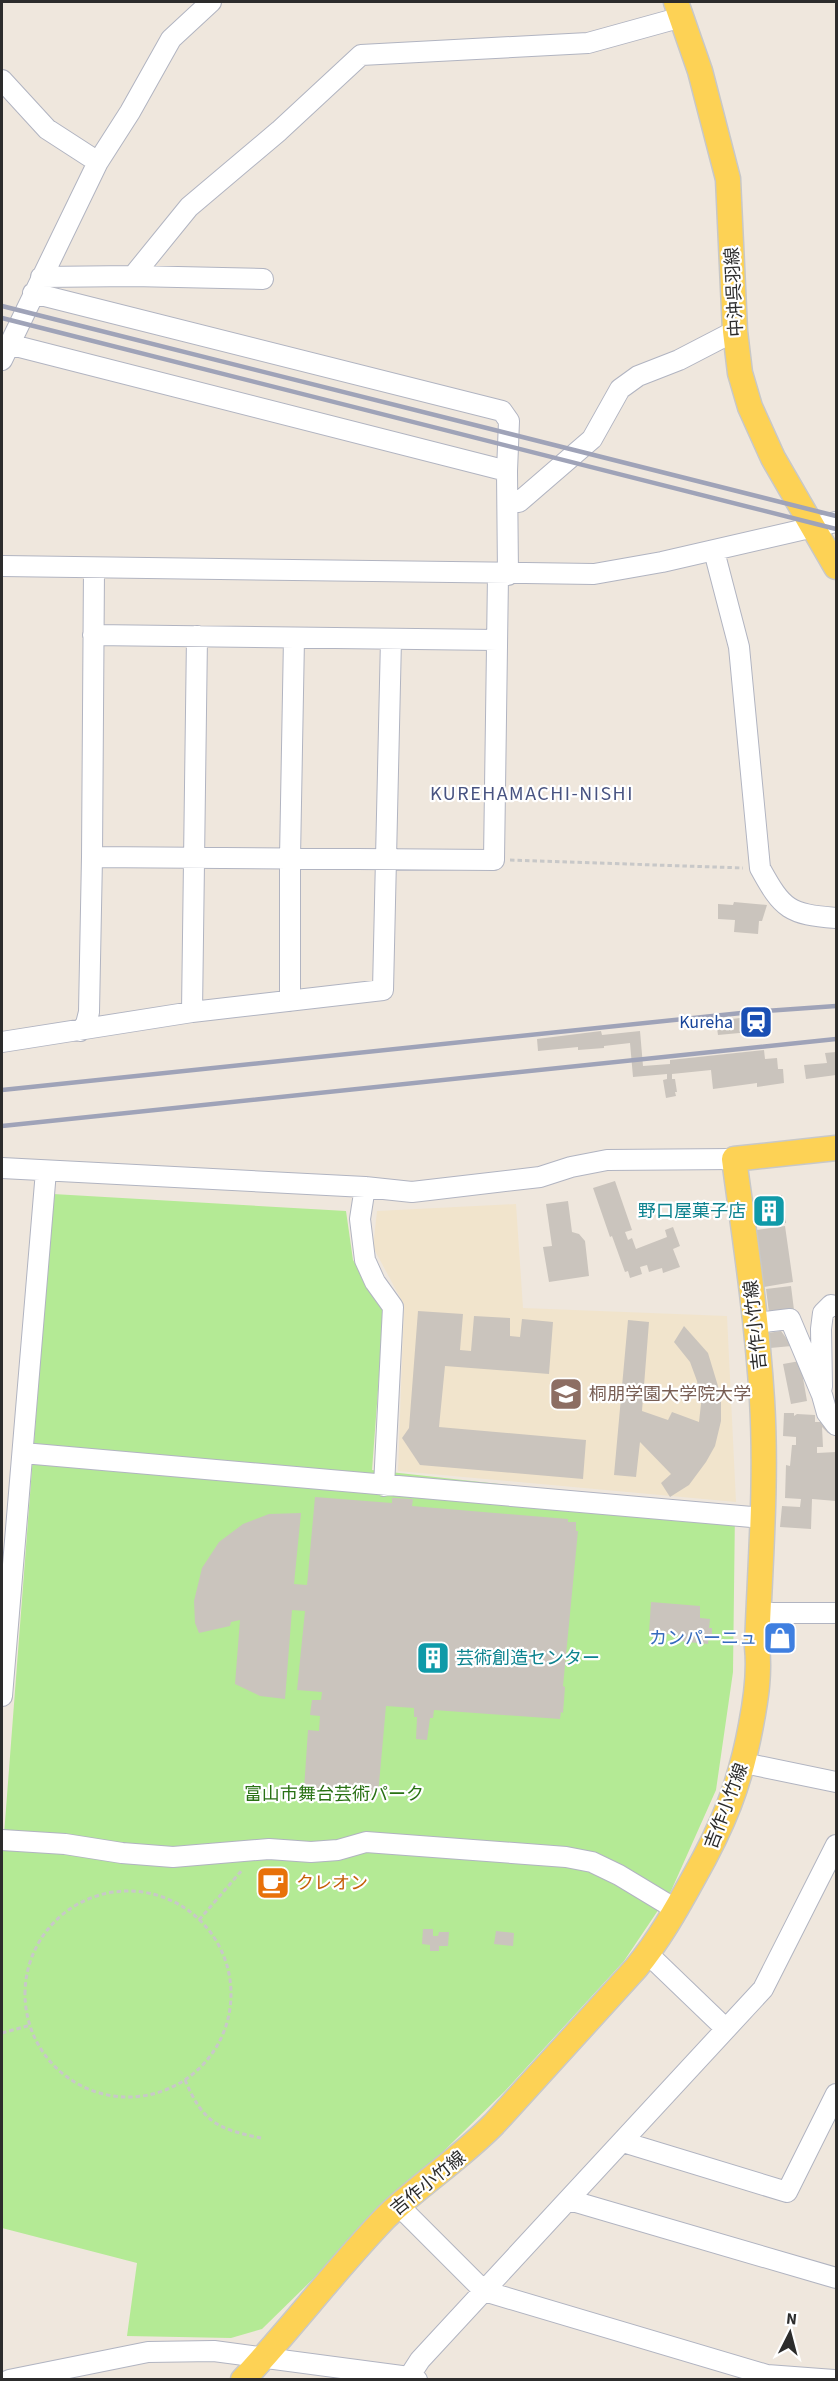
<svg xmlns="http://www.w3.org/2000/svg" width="838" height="2381" viewBox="0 0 838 2381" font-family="'Source Sans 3','Noto Sans JP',sans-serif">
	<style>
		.education { fill: #f1e4cc }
		.green { fill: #b4ea95 }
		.building { fill: #cac4bd }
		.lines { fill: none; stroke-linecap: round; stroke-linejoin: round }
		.minor-casing { stroke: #b1b4c1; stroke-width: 22 }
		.major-casing { stroke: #c8c8c8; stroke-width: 27 }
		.path { stroke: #c8c8c8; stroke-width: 3; stroke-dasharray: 4.5 3; stroke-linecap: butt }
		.minor { stroke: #fff; stroke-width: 20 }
		.major { stroke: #fdd255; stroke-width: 24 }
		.rail { stroke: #9fa3b8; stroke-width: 4.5 }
		.labels { text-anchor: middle; stroke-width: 4.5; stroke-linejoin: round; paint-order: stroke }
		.street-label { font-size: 18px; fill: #2c2c2c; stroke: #fff }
		.transit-label { font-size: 18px; fill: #164399; stroke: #fff; text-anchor: end }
		.culture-label { font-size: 18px; fill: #0d838f; stroke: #fff; text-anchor: end }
		.education-label { font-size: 18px; fill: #785e54; stroke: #fff; text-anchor: start }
		.shop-label { font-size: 18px; fill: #366cbe; stroke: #fff; text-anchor: end }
		.park-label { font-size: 18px; fill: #297114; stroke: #fff }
		.food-label { font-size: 18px; fill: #c56008; stroke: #fff; text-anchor: start }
		.neighbourhood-label { font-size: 20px; letter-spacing: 1.5px; fill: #485381; stroke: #fff }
	</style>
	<rect width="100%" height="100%" fill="#efe7dd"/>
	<path class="education" d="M516 1204 523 1308 727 1316 736 1502 398 1471 404 1305 373 1247 377 1211Z"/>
	<path class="green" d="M53 1194 346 1211 353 1260 384 1310 372 1470 735 1510 733 1672 716 1790 671 1891 624 1961 505 2091 262 2329 231 2338 127 2336 137 2263 2 2228V1861Z"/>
	<path class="building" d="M734 902 767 905 762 921H759L758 934 734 932 735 920 718 919V904L733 905Z
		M748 1017 750 1032 718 1035 716 1021Z
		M601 1031 602 1035 640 1031 643 1066 670 1064V1060L764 1050 765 1059 777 1058 778 1069H783L784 1083 757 1087V1083L713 1089 711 1070 672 1074V1079H675L677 1092H675L676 1096 666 1098 663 1080 667 1079V1074L633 1077 630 1043 604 1046V1048L578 1050V1047L538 1051 537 1039Z
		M836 1052V1075L806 1079 804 1065 827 1063 825 1053Z
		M615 1181 632 1230 625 1232 628 1240 632 1238 636 1249 667 1237 665 1230 673 1227 680 1246 673 1249 680 1267 663 1273 662 1268 649 1272 647 1265 640 1267 642 1274 630 1278 628 1271 625 1272 612 1236 610 1237 593 1188Z
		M782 1195 786 1223 756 1227 752 1199Z
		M568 1201 572 1232 579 1234 585 1241 589 1276 549 1282 543 1247 552 1246 546 1204Z
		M785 1226 793 1282 764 1287 756 1230Z
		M791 1286 794 1310 769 1313 766 1289Z
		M418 1311 463 1314 460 1350 471 1351 474 1316 510 1318V1336L520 1337 522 1319 553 1322 549 1374 445 1366 439 1427 586 1440 583 1479 420 1465 402 1438 409 1428Z
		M628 1320 649 1322 642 1411 668 1420 672 1412 699 1422 701 1404 697 1381 690 1362 674 1342 684 1326 708 1353 721 1396V1421L715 1446 706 1462 689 1485 670 1497 661 1483 671 1474 640 1442 636 1477 614 1475Z
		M781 1331 792 1346 770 1348 768 1333Z
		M800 1361 807 1401 791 1404 783 1364Z
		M784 1413H794V1416L797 1414 815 1415V1422H822V1425L825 1423 832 1431 828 1433 822 1427 823 1447H817V1453L836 1452V1501L812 1499 811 1529 780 1527 782 1506 800 1507 801 1499 785 1498 786 1465 790 1466 792 1445H796V1437L783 1436Z
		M315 1497 392 1503V1498L413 1499 412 1506 568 1519V1522H576V1531H578L563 1686 565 1687 563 1713 561 1712 560 1719 434 1710 433 1718H430L427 1740 416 1739 417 1717H414V1708L386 1706 378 1795 304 1789 308 1730 319 1731 320 1716 310 1715 312 1700H321L322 1692 297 1690 305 1611 292 1610 285 1699 260 1696 235 1684 240 1620 231 1622 230 1626 199 1633 195 1623 194 1601 202 1568 219 1542 243 1524 269 1514 301 1513 294 1584 307 1585Z
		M651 1602 700 1606V1618L710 1619 709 1628H712V1634H709L708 1644 678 1641V1635L649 1633Z
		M423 1929H433V1936H438L439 1932H449L448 1946H439V1951H430V1945L422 1944Z
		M496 1931 514 1933 513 1946 494 1944Z"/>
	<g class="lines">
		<defs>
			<path id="minor" d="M2 80 47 129 98 162 130 112 171 39 211 2
				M133 276 189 207 279 131 361 55 588 43 682 17
				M41 277 133 276 263 279
				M33 293 502 411 509 421 507 471
				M8 344 507 471 508 575
				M2 360 98 162
				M519 502 592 439 620 389 638 376 679 360 735 331
				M714 551 739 647 760 868C783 910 789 914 836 918
				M2 566 594 574 662 562 836 522
				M93 635 497 640
				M92 857 494 860 498 575
				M290 1001V858L294 638
				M192 1012 197 636
				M80 1031 86 1024 89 1012 92 857 94 568
				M2 1042 192 1012 383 990 391 639
				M2 1168 365 1187 412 1192 540 1177 571 1167 607 1160 734 1159
				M365 1187 360 1219 365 1260 375 1282 393 1307 384 1486
				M756 1323 790 1319 822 1395 827 1413 836 1425
				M822 1387 821 1329 823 1313 831 1305 836 1306
				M23 1453 763 1518
				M758 1613H836
				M2 1696 46 1171
				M744 1763 836 1782
				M2 1840 65 1844 122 1853 173 1857 269 1849 311 1852 338 1850 366 1842 566 1857 592 1862 619 1875 677 1910
				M648 1954 726 2029
				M623 2142 787 2192 836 2094
				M569 2200 836 2278
				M399 2206 484 2291 767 2375 834 2380
				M409 2377 420 2360 763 1989 836 1845
				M9 2380 148 2352 214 2351 409 2377 417 2380"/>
			<path id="major" d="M676 2 700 71 728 179 735 331 740 373 750 407 773 458 836 567
				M243 2380C292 2327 336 2269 386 2217 420 2184 461 2158 494 2124L636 1968C659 1940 676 1910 693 1879 723 1826 740 1785 751 1725 756 1699 760 1673 757 1647 760 1565 767 1482 762 1400 757 1319 745 1239 734 1159L836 1148"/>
		</defs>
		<use href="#minor" class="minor-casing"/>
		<use href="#major" class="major-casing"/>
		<path class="path" d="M510 860 743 868
			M25 1994a103 103 0 1 1 206 0a103 103 0 1 1-206 0Z
			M199 1920 243 1869
			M2 2033 31 2025
			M185 2080C203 2122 217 2129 261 2138"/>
		<use href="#minor" class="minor"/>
		<use href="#major" class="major"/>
		<path class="rail" d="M2 306 836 516
			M2 318 836 529
			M2 1090 751 1012 836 1006
			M2 1126 836 1039"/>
	</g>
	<defs>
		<symbol id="station-square" viewBox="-11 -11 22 22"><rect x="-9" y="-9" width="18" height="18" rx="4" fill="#1a4fb4" stroke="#fff"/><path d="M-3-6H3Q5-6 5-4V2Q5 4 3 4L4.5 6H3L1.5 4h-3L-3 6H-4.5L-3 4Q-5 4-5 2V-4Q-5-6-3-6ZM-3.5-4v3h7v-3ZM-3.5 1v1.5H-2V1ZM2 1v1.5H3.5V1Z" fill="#fff"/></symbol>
		<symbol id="building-square" viewBox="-11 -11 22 22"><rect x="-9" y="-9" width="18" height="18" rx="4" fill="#0f9aa8" stroke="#fff"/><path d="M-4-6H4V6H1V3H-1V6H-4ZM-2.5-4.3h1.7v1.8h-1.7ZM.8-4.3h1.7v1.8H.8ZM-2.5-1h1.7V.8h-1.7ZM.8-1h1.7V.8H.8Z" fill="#fff"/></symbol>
		<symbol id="university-square" viewBox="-11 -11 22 22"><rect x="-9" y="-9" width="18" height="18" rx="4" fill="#8d6e63" stroke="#fff"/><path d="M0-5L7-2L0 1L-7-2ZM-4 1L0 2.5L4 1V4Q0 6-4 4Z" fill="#fff"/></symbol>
		<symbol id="shop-square" viewBox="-11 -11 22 22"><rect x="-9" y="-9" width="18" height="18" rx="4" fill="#3f7fe0" stroke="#fff"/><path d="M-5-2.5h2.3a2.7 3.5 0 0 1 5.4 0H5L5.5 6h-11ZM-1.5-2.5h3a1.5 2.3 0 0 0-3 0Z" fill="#fff"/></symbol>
		<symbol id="cafe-square" viewBox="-11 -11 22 22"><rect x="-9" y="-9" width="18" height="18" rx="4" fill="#e8710a" stroke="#fff"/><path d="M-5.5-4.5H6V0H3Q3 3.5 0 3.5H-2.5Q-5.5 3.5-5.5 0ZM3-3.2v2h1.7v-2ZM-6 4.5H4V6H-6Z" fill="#fff"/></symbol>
	</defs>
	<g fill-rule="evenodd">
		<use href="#station-square" x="737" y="1003" width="38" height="38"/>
		<use href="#building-square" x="750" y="1192" width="38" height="38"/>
		<use href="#university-square" x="547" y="1375" width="38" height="38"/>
		<use href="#shop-square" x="761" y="1619" width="38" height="38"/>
		<use href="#building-square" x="414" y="1639" width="38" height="38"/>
		<use href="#cafe-square" x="254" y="1864" width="38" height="38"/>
	</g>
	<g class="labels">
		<g class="street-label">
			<text transform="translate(734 292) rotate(-93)" y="6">中沖呉羽線</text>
			<text transform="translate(755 1325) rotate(-96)" y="6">吉作小竹線</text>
			<text transform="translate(726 1806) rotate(-69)" y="6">吉作小竹線</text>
			<text transform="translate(428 2183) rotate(-39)" y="6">吉作小竹線</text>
		</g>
		<g class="transit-label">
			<text x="733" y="1028">Kureha</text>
		</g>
		<g class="culture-label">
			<text x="746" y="1217">野口屋菓子店</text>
			<text x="456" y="1664" text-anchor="start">芸術創造センター</text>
		</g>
		<g class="education-label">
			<text x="589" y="1400">桐朋学園大学院大学</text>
		</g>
		<g class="shop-label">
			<text x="757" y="1644">カンパーニュ</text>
		</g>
		<g class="park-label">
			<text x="334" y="1800">富山市舞台芸術パーク</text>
		</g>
		<g class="food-label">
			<text x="296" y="1889">クレオン</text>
		</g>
		<g class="neighbourhood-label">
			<text x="532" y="800">KUREHAMACHI-NISHI</text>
		</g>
	</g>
	<rect width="838" height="2381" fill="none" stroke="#2c2c2c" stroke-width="6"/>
	<g transform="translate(790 2333) rotate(6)" stroke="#ffffff" stroke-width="4.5" paint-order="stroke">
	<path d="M0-4.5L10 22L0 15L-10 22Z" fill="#2c2c2c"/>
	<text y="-9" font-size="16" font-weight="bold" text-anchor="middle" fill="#2c2c2c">N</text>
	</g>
</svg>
